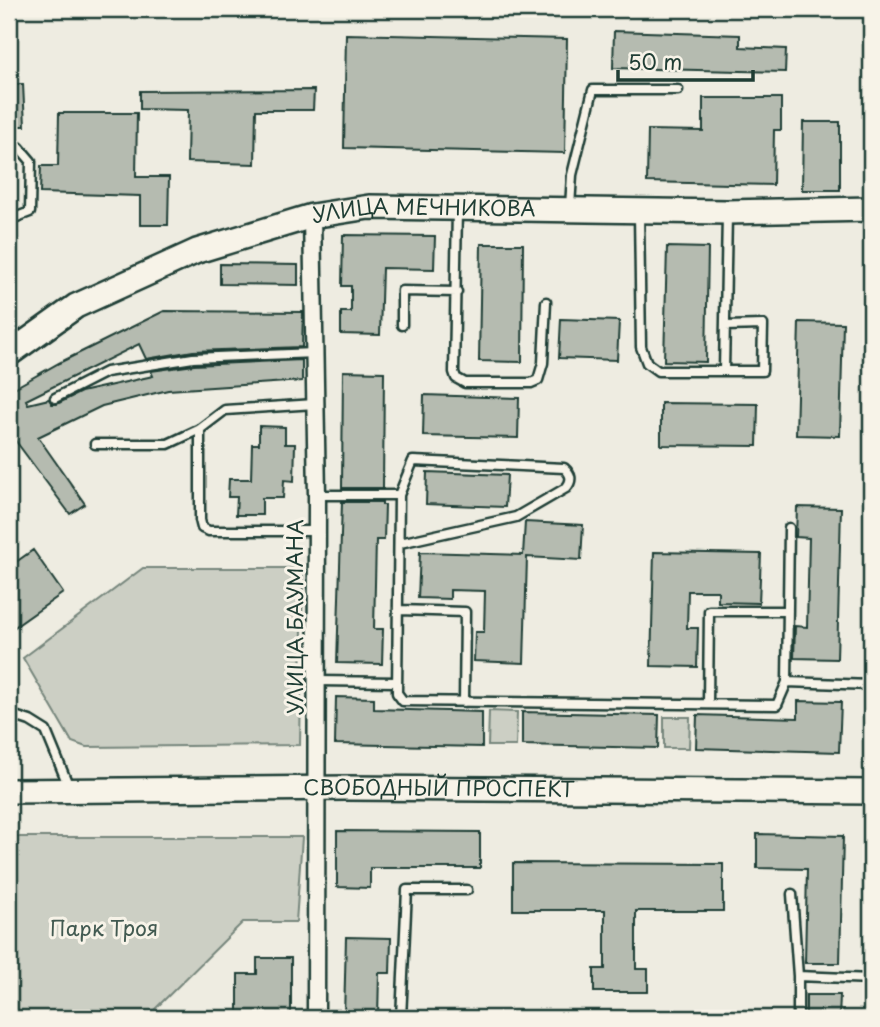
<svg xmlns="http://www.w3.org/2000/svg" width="880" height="1027" viewBox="0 0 880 1027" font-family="'Playpen Sans',sans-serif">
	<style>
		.green { fill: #cccfc4; stroke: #76867c; stroke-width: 2 }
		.building { fill: #b5bbb0; stroke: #1f3d34; stroke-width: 2 }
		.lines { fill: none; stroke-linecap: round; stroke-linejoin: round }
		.lane-casing { stroke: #1f3d34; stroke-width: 13 }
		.street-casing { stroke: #1f3d34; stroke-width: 21 }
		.secondary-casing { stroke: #1f3d34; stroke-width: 28 }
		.lane { stroke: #f7f3e8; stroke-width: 8 }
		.street { stroke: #f7f3e8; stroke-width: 16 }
		.secondary { stroke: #f7f3e8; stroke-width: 23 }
		.labels { text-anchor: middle; stroke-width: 6; stroke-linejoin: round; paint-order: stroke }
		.street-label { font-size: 21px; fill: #1f3d34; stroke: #f7f3e8 }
		.park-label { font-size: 21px; fill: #425a51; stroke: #f7f3e8 }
	</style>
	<rect width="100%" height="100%" fill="#eeece1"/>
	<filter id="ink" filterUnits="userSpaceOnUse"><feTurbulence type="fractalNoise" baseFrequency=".0143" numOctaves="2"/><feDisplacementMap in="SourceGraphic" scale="14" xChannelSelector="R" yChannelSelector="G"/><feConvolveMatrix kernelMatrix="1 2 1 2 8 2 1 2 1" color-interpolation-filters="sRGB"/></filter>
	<g filter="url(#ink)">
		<path class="green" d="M143 568H303L300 745 86 747 72 742 23 658Z
			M489 711 517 712 516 746H488Z
			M664 717H690L689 748H664Z
			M9 837H302L296 922H243L146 1018H9Z"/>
		<path class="building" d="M614 31 740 35V47L786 49 785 72 613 68Z
			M346 34 567 39 565 153 344 148Z
			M9 84H23L25 126H9Z
			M314 90 313 110H256L255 164 187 162 188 110 140 109V91Z
			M703 98H781V130H774L773 185 647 182 648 130 703 131Z
			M59 113H137L136 177H169L168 225H140V196L40 193 41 166H58Z
			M803 122H840V190H802Z
			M343 235 435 236 434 269 382 268 380 335 341 334V312H351V286H342Z
			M481 244H523L522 362 479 361Z
			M667 247 708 248 706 362 664 361Z
			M220 264 298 265V285L220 284Z
			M164 311 303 312 302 347 193 351 146 359 139 344 26 400 28 404 49 399 52 404H57L81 392 153 376 151 371 194 365 302 360V381L168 390 102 406 38 437 85 504 70 514 9 432V391L59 363Z
			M561 319 619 321 617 360 559 358Z
			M799 322 843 323 840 436 796 435Z
			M343 371 384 372 383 488H342Z
			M424 395 519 398 518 438 423 436Z
			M661 403 758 404 757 446 661 445Z
			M259 426 285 427V444H295L294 481 284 480 283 498H262V515H236L237 497H228L229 479H251L252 444H259Z
			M427 472 507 475 505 507 426 504Z
			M342 502H382V505H385L384 540H376L374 629H383L382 664 337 663Z
			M797 507 841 508 837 659 794 658 795 626 807 627 809 538 796 537Z
			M525 522 583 525 581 560 527 557 524 663 474 661 475 632H484L485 591 450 590V599L418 598 420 552 523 555Z
			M33 550 63 593 9 631V567Z
			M654 552 761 554 759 603 718 602V591H688L687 628H698L697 667 651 666Z
			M336 697 374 698V709L482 712V747L335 744Z
			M798 701 841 702 839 752 696 748 697 715 798 718Z
			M522 712 659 715 658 748 522 745Z
			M337 831 480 832V868H370V888L337 887Z
			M757 834 843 836 840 963H805L807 869 757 868Z
			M513 863 723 864V911H636V969H648V992H594V969H605V910H513Z
			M346 937 391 938 390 973H379L378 1018H344Z
			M257 958H291V1018H238V974H257Z
			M806 995H840L839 1018H806Z"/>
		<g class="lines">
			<defs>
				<path id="lane" d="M570 207 572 175 593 90H678
					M457 210 454 372 456 378 465 383H531L538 380 543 363 546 302
					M639 214 641 347 647 363 658 371H724L727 215
					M9 220 30 212 31 161 19 147
					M402 325V291L457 292
					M724 371H762L763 325 725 326
					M55 398 106 372 193 358 315 353
					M200 429V520L202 528 209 531H316
					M95 444H168L200 429 225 410 315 404
					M317 495H399
					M400 543 516 517 566 488C573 480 571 474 564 468L413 461 399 495 397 693 403 701 777 705 787 682 871 685
					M399 610 465 612 464 702
					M317 681 397 682
					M787 682 789 528
					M708 704 709 611H788
					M9 714 30 721 46 731 69 787
					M792 894 798 976V1018
					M798 976 871 979
					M401 1018 407 890H467"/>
				<path id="street" d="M312 216 317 495 316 1018"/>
				<g id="secondary">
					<path id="s1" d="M9 354 76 306 197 251 312 216 369 207 727 212 871 209"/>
					<path id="s2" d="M9 791 346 788 871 792"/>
				</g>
			</defs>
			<use href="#lane" class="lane-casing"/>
			<use href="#street" class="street-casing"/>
			<use href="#secondary" class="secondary-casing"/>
			<use href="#lane" class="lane"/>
			<use href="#street" class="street"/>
			<use href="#secondary" class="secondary"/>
		</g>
	</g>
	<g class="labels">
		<g class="street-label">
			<text dy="7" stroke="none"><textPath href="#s1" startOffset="448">УЛИЦА МЕЧНИКОВА</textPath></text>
			<text transform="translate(296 617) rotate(-90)" y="7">УЛИЦА БАУМАНА</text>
			<text dy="7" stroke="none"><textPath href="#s2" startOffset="430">СВОБОДНЫЙ ПРОСПЕКТ</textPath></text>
		</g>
		<g class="park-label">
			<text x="104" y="936">Парк Троя</text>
		</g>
	</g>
	<rect width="880" height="1027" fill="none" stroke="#f7f3e8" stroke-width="35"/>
	<rect x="18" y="18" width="845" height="992" fill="none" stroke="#1f3d34" stroke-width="2.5" filter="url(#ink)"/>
	<path d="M618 70v10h135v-10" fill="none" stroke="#1f3d34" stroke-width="3.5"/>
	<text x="628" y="70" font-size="21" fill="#1f3d34" stroke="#f7f3e8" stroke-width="5" paint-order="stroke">50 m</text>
</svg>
